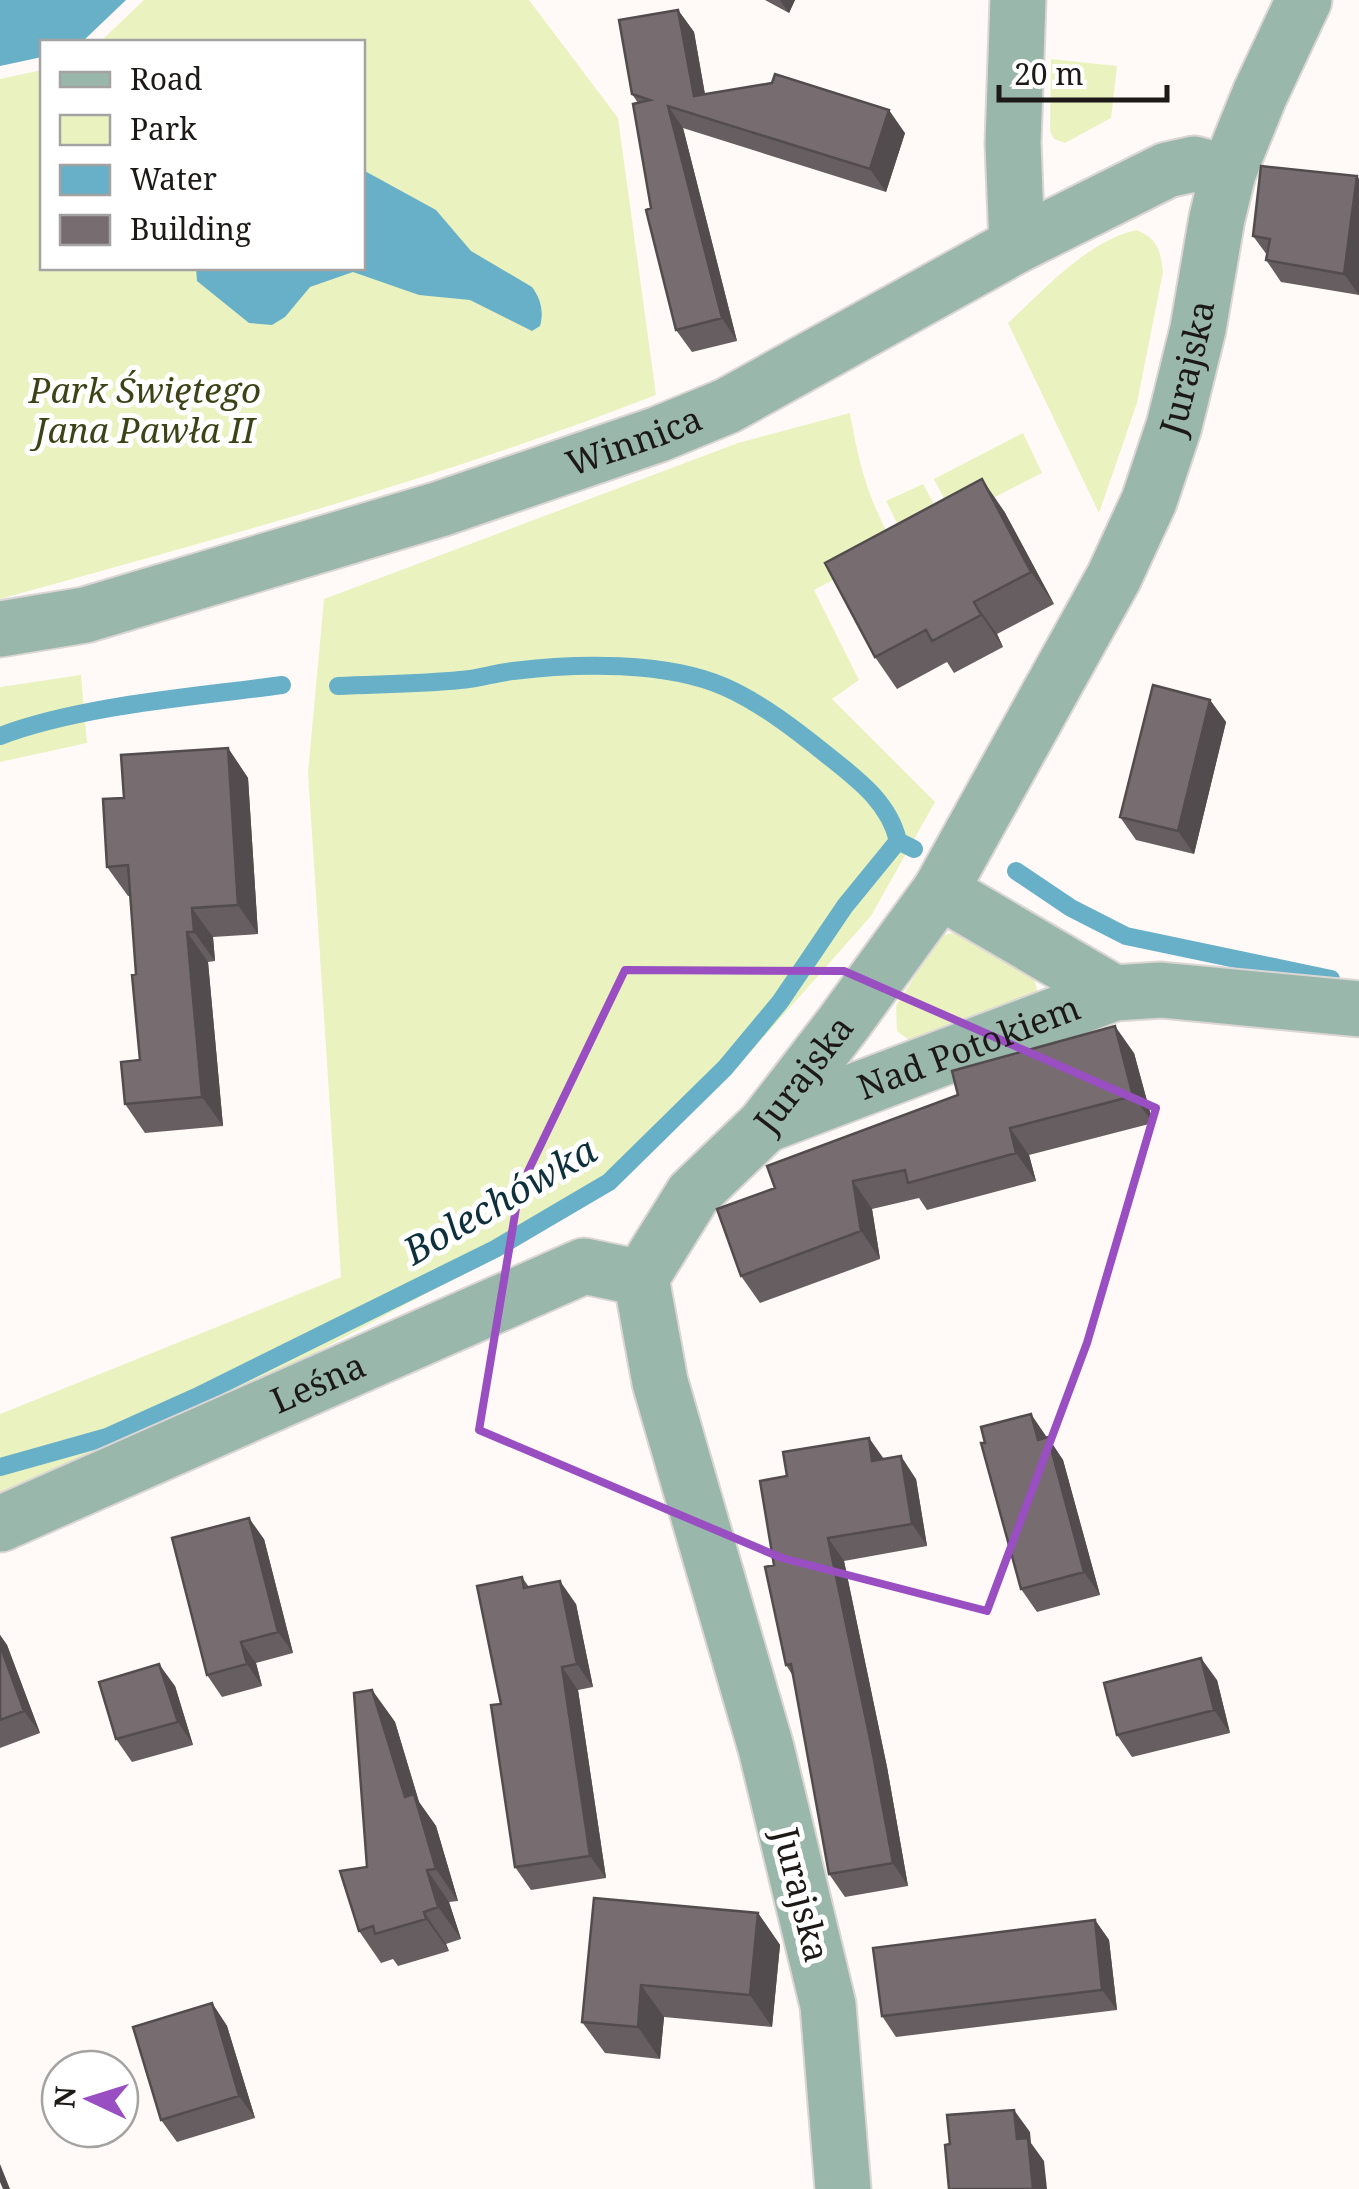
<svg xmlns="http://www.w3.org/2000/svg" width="1359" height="2189" viewBox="0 0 1359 2189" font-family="'Noto Serif',serif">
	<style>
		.green { fill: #eaf3c0 }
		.water { fill: #68afc8 }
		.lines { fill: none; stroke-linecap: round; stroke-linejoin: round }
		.stream { stroke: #68afc8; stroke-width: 18 }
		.minor-casing { stroke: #dbd6d4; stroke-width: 59 }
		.minor { stroke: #9ab7ab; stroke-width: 55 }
		.wall { fill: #665e60 }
		.shaded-wall { fill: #534c4e }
		.building { fill: #776d70; stroke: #534c4e; stroke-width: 2.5 }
		.marked { fill: none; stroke: #994fc1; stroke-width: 8; stroke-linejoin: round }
		.labels { text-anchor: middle; stroke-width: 10; stroke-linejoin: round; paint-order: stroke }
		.street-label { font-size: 35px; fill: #1c1917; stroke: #fff }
		.park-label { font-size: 35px; font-style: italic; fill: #3d4317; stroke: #fff }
		.water-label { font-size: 38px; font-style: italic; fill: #0e303c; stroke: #fff }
	</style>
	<rect width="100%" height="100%" fill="#fffaf8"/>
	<path class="green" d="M144 0H529L618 118 656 395C442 478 221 538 0 599V79L42 70V268H362V42H100Z
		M1051 59 1117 66 1111 118 1065 143 1054 139 1050 131Z
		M1136 230C1157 237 1161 252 1163 272L1137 403 1099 513 1008 323C1045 289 1086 242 1136 230Z
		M850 413C860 470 868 497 895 548L814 590 859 680 832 699 935 802 871 916 732 1073 506 1251 166 1432 0 1497V1414L341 1277 308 773 324 599 738 443Z
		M1023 433 1042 473 954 518 934 479Z
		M923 484 944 523 907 543 886 501Z
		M81 675 87 743 0 762V687Z
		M956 932 1033 974 1038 994 917 1046 897 1031 896 1006 940 936Z"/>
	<path class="water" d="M0 0H126L82 42H42V57L0 66Z
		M363 170 436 210 471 251 532 287C541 299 544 312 540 326L532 331 470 300 419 295 353 272 310 287 285 317 272 325 249 323 197 281 196 268H362Z"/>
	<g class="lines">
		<path class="stream" d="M338 686C378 684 420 684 460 680 478 679 495 673 513 671 576 663 666 661 725 687 761 703 796 730 827 755 857 779 889 802 898 841
			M0 736C82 705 195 697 282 685
			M1016 871 1071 908 1126 936 1331 979
			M0 1467 107 1437 196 1397 495 1249 609 1182 725 1068 780 1002 845 906 898 841 914 849"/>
		<defs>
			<g id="minor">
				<path d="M1017 245 1013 143 1018 0"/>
				<path id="s1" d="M0 629 85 615 440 509 659 434 727 406 1017 245 1167 170 1194 164 1228 173"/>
				<path d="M940 891 1114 993 1161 990 1359 1009"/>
				<path id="s2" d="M765 1125 1114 993"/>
				<path id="s3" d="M0 1524 584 1266 641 1278"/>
				<path id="s4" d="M843 2189 828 2005 766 1748 660 1382 641 1278 693 1194 765 1125 843 1024 940 891 1114 577 1149 501 1174 426 1198 329 1217 218 1228 173 1260 94 1304 0"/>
			</g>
		</defs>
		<use href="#minor" class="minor-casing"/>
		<use href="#minor" class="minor"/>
	</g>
	<path class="wall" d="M765 0H795L789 13Z
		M678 10 694 32 705 94 905 133 886 192 683 128 737 341 692 352 676 330 638 103 632 94Z
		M1357 176 1359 179V295L1281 282 1266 260 1267 255 1253 236Z
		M1004 511 1054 604 997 634 1003 647 954 673 947 662 897 689 875 657Z
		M1210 700 1226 722 1194 854 1136 840 1120 817Z
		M228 748 248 778 258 934 213 937 215 961 208 962 223 1126 145 1133 125 1104 140 1060 131 896H128L107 867 124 798Z
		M1134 1053 1153 1123 1029 1155 1036 1181 927 1210 919 1198 872 1209 880 1259 760 1303 741 1276 717 1209Z
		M1047 1437 1063 1460 1100 1595 1037 1612 1021 1589Z
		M869 1438 884 1459 916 1479 927 1546 844 1561 887 1767 908 1886 845 1897 829 1874 793 1676 786 1665 774 1565 787 1476Z
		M264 1539 293 1653 256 1663 262 1686 222 1697 207 1675Z
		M522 1577 529 1587 576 1604 593 1687 578 1690 606 1878 531 1890 515 1867 501 1704Z
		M0 1635 7 1645 40 1733 0 1748Z
		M1217 1680 1230 1733 1132 1757 1117 1735Z
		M175 1686 193 1745 132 1762 116 1739Z
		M372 1690 395 1722 419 1802 436 1826 458 1901 449 1902 461 1939 446 1944 449 1951 398 1966 393 1959 381 1963 359 1931 367 1867Z
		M758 1913 780 1945 772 2027 664 2017 660 2059 605 2053 582 2022Z
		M1095 1920 1109 1940 1117 2010 896 2037 882 2016Z
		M212 2003 227 2026 255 2118 177 2142 161 2120Z"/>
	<path class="shaded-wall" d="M780 0H795L789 13Z
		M678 10 694 32 709 118 694 96Z
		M668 106 683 128 737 341 722 318Z
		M889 110 905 133 886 192 870 169Z
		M1357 176 1359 179V295L1344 274Z
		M982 479 1004 511 1054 604 1031 572Z
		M974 602 997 634 1003 647 981 615Z
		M1210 700 1226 722 1194 854 1178 831Z
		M228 748 248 778 258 934 238 905Z
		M192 908 213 937 215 961 194 932Z
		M187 932 208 962 223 1126 202 1097Z
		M1115 1026 1134 1053 1153 1123 1133 1096Z
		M1010 1128 1029 1155 1036 1181 1016 1153Z
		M853 1181 872 1209 880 1259 861 1231Z
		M1031 1414 1046 1436 1054 1462 1038 1440Z
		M1048 1437 1063 1460 1100 1595 1084 1572Z
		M869 1438 884 1460 872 1461Z
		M901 1456 916 1479 927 1546 912 1524Z
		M249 1518 264 1539 293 1653 278 1632Z
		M828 1538 844 1561 887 1767 908 1886 893 1863Z
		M560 1581 576 1604 593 1687 577 1664Z
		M0 1635 7 1645 40 1733 24 1711 0 1645Z
		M241 1642 256 1663 262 1686 247 1664Z
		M1201 1658 1217 1680 1230 1733 1214 1710Z
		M159 1664 175 1686 193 1745 178 1722Z
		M562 1667 578 1690 606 1878 590 1856Z
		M372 1690 395 1722 419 1802 436 1826 458 1901 436 1869 405 1797Z
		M427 1870 449 1902 461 1939 438 1907Z
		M424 1912 446 1944 449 1951 426 1919Z
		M758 1913 780 1945 772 2027 750 1995Z
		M1095 1920 1109 1940 1117 2010 1102 1990Z
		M641 1985 664 2017 660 2059 638 2027Z
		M212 2003 227 2026 255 2118 239 2096Z
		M1014 2110 1030 2132 1031 2143 1044 2161 1047 2189H1033L1017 2139Z
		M0 2164 10 2189H3L0 2182Z"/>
	<path class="building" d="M678 10 694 96 772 83 775 74 889 110 870 169 668 106 722 318 676 330 646 210 651 208 633 104 650 100 632 94 619 20Z
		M1261 166 1357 176 1344 274 1266 260 1270 239 1253 236Z
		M982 479 1031 572 974 602 981 615 932 641 926 630 875 657 825 563Z
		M1153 685 1210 700 1178 831 1120 817Z
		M228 748 238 905 192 908 194 932H187L202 1097 125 1104 121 1062 140 1060 132 975 136 974 128 865 107 867 103 799 124 798 121 755Z
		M1115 1026 1133 1096 1010 1128 1016 1153 908 1183 905 1170 853 1181 861 1231 741 1276 717 1209 775 1188 767 1166 958 1095 952 1071Z
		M1031 1414 1038 1440 1048 1437 1084 1572 1021 1589 981 1443H985L981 1427Z
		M869 1438 872 1461 901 1456 912 1524 828 1538 871 1744 893 1863 829 1874 791 1664 786 1665 765 1567 774 1565 760 1481 787 1476 783 1452Z
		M249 1518 278 1632 241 1642 247 1664 207 1675 172 1538Z
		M522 1577 524 1588 560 1581 577 1664 562 1667 590 1856 515 1867 491 1705 501 1704 477 1586Z
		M0 1645 24 1711 0 1720Z
		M1201 1658 1214 1710 1117 1735 1104 1683Z
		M159 1664 178 1722 116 1739 99 1682Z
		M372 1690 405 1797 414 1794 436 1869 427 1870 438 1907 424 1912 426 1919 375 1934 373 1926 359 1931 340 1871 367 1867 354 1693Z
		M594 1898 758 1913 750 1995 641 1985 638 2027 582 2022Z
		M1095 1920 1102 1990 882 2016 873 1948Z
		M212 2003 239 2096 161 2120 133 2027Z
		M1014 2110 1017 2139 1028 2138 1033 2189H949L945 2145 950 2144 947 2115Z"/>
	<path class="marked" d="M625 970 844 971 1156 1108 1087 1343 987 1611 782 1558 479 1430 519 1190Z"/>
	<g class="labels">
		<g class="street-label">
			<text dy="12" stroke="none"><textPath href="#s4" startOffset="2008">Jurajska</textPath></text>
			<text dy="12" stroke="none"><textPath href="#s1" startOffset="662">Winnica</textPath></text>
			<text dy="12" stroke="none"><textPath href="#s2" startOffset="218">Nad Potokiem</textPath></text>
			<text dy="12" stroke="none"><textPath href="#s4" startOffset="1198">Jurajska</textPath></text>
			<text dy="12" stroke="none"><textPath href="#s3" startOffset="348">Leśna</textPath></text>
			<text transform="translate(801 1895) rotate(76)" y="12">Jurajska</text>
		</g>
		<g class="park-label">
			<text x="145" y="403">Park Świętego<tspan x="145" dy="40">Jana Pawła II</tspan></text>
		</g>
		<g class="water-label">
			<text transform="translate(500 1201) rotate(-30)" y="13">Bolechówka</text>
		</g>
	</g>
	<rect x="40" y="40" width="325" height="230" fill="#ffffff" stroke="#a4a3a2" stroke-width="2.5"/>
	<rect x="60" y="72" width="50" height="15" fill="#9ab7ab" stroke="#a4a3a2" stroke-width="2.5"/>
	<text x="130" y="90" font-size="30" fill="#1c1917">Road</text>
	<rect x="60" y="115" width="50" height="30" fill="#eaf3c0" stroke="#a4a3a2" stroke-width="2.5"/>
	<text x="130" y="140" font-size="30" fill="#1c1917">Park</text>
	<rect x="60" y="165" width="50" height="30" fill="#68afc8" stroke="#a4a3a2" stroke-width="2.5"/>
	<text x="130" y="190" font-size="30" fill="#1c1917">Water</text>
	<rect x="60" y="215" width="50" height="30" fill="#776d70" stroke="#a4a3a2" stroke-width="2.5"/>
	<text x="130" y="240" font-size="30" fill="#1c1917">Building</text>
	<g transform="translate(90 2099) rotate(274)"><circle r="48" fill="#ffffff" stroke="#a4a3a2" stroke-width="2.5"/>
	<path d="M0-8L18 38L0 25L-18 38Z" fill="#994fc1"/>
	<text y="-15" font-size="28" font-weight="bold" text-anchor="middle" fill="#1c1917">N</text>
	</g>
	<path d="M999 85v15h168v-15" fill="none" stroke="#1c1917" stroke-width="5"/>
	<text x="1014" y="85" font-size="30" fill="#1c1917" stroke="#ffffff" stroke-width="8" paint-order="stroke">20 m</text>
</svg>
